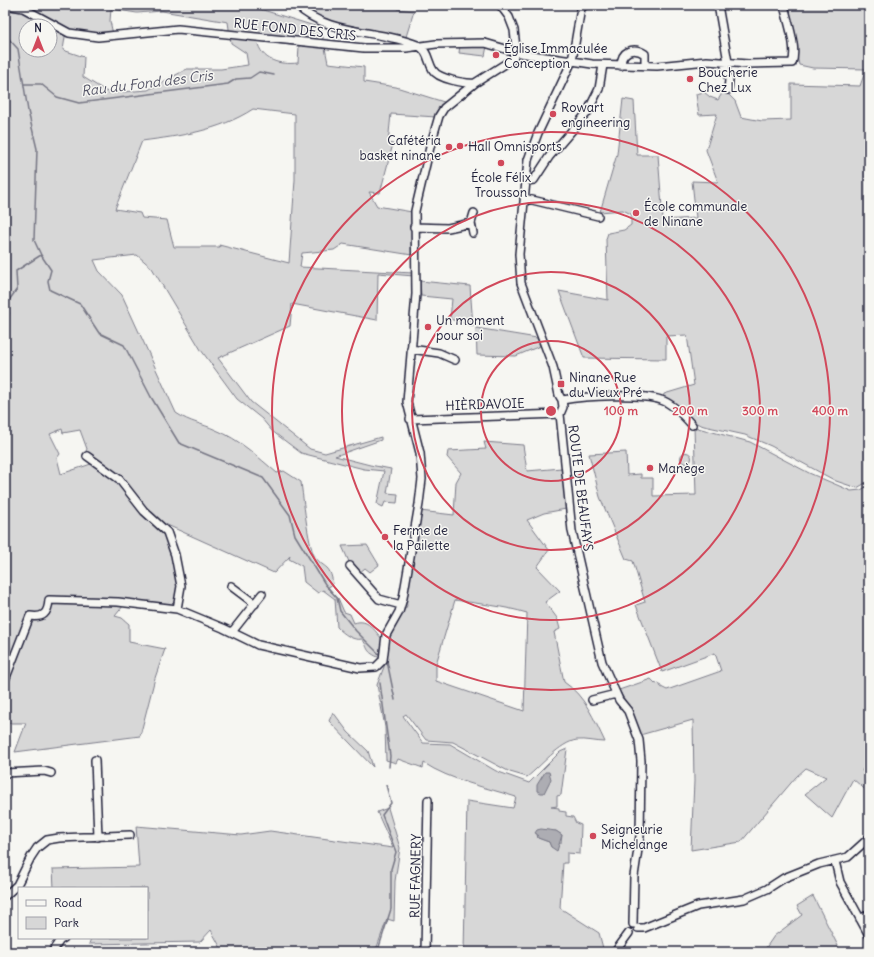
<svg xmlns="http://www.w3.org/2000/svg" width="874" height="957" viewBox="0 0 874 957" font-family="Delius,sans-serif">
	<style>
		.green { fill: #d7d7d7; stroke: #7c7c89; fill-rule: evenodd }
		.water { fill: #adadb3; stroke: #757583 }
		.lines { fill: none; stroke-linecap: round; stroke-linejoin: round }
		.stream { stroke: #757583; stroke-width: 1.5 }
		.minor-casing { stroke: #22223b; stroke-width: 10 }
		.minor { stroke: #f6f6f2; stroke-width: 7 }
		.ring { fill: none; stroke: #d1495b; stroke-width: 2 }
		.poi-dot { fill: #d1495b; stroke: #f6f6f2; stroke-width: 1.5 }
		.labels { text-anchor: middle; stroke-width: 3; stroke-linejoin: round; paint-order: stroke }
		.street-label { font-size: 13px; fill: #22223b; stroke: #f6f6f2 }
		.poi-label { font-size: 13px; fill: #22223b; stroke: #f6f6f2; text-anchor: start }
		.water-label { font-size: 14px; font-style: italic; fill: #535365; stroke: #f6f6f2 }
		.centre { fill: #d1495b; stroke: #f6f6f2; stroke-width: 2 }
		.ring-label { font-size: 12px; text-anchor: middle; font-weight: bold; fill: #d1495b; stroke: #f6f6f2; stroke-width: 3; stroke-linejoin: round; paint-order: stroke }
	</style>
	<rect width="100%" height="100%" fill="#f6f6f2"/>
	<filter id="ink" filterUnits="userSpaceOnUse"><feTurbulence type="fractalNoise" baseFrequency=".025" numOctaves="2"/><feDisplacementMap in="SourceGraphic" scale="8" xChannelSelector="R" yChannelSelector="G"/><feConvolveMatrix kernelMatrix="1 2 1 2 8 2 1 2 1" color-interpolation-filters="sRGB"/></filter>
	<g filter="url(#ink)">
		<path class="green" d="M5 5H247L321 28 328 63 364 67V82L396 87 444 102 436 117 391 114 388 143 393 144 380 193 369 192 377 206 412 212V255L343 244 334 250 302 253 300 267 413 273 414 276 378 273 377 320 292 304 290 326 218 358 251 402 310 449 325 453 381 437V440L335 456 370 465 391 469 387 493 398 494 397 503 385 502 383 507 377 504 384 471 364 469 301 453 272 431 262 419 237 399 201 350 152 268 137 255 94 260 99 271 122 295 176 413C191 423 201 423 216 430 239 439 258 457 277 473L284 471 301 482C303 497 308 544 314 555 323 570 330 562 333 584L327 588 338 598 344 612 350 614 354 623C368 618 374 630 382 639L381 655 378 657C364 651 369 647 362 639 353 641 344 634 337 627L335 599 323 590 318 593 304 582 302 566 289 559 290 556 274 573 156 520 131 489 113 470 90 456 86 451 87 449 80 430 63 433 62 429 50 434 60 454 57 458 61 474 94 463 117 478 163 529C173 548 184 589 173 607L124 605 115 616 122 618 129 624V642L165 649 155 678 140 736 15 752 26 723H5ZM111 9 137 13 162 11 228 22 231 43 246 53 248 65 221 69H187L148 90 109 93 83 77 84 57 63 50 66 31 113 34 110 21ZM26 26H50V50H26ZM257 41 299 46 298 63C279 65 262 61 257 41ZM253 109 295 114V180L289 263 219 245 220 247H174L167 220 142 218 140 213 115 209 142 141C180 136 219 131 253 109Z
			M298 5H398L397 9 414 11 405 40C375 33 322 26 298 5Z
			M786 5H869V481L857 488 836 481 771 446 745 435 704 426 690 421 663 399 664 394 694 385 687 335 666 336V359L584 358 559 291 608 300 606 239 608 233 624 230 631 225V214L623 210 600 212 617 154 623 99 634 101 637 155H658L663 220 696 218 692 181 718 182 706 150 717 114 699 115 696 94 704 92 710 97 718 100 724 90 735 101 741 117 762 121 791 120V84L860 86 866 69 813 68 799 65Z
			M460 45 487 46 485 56 459 53Z
			M420 281 470 286 473 326 450 319 452 299 421 296Z
			M476 328 537 338 540 346 516 356 477 355Z
			M694 427 750 442 809 473 851 491 861 490 869 485V763L862 770 869 782V793L853 779 832 818 805 794 826 777 806 768 796 777 741 842 691 850 694 781 693 720 640 735 633 715 619 690 651 679 656 684 659 683 661 687 667 690 721 671 715 653 662 672 636 605 645 602 633 561 626 559 600 497 589 454 626 452 627 475 641 474V478H653V496L696 495Z
			M484 442 523 445 527 471 562 468 566 509 544 513 527 520 549 550 537 567 560 591 545 602 557 618 560 629 554 632 564 682C585 696 594 719 605 742 596 742 586 739 577 740 560 742 540 767 527 777L510 772 453 742 426 740 406 714 403 716 423 743 450 744 496 771 529 783 560 752 567 749 561 795 557 796V806L551 807 559 808V811L566 812V816L573 817 576 823 581 825 580 854 567 853V863H563L560 908 599 933 604 952H464L467 801 513 808 516 797C488 788 449 780 424 763L423 768 398 759 396 763 386 760 385 727 377 685 387 659V636L407 606 406 596 420 511 454 515 456 482 461 473 447 457 448 451 486 449ZM455 600C479 604 504 606 527 613L524 711 436 681V664ZM556 831 562 835 561 843 551 847 549 842 538 838 537 834Z
			M680.5 458a5.5 5.5 0 1 1 11 0a5.5 5.5 0 1 1-11 0Z
			M367 545 379 565 370 572 365 568 359 573 350 564 342 546Z
			M333 712 348 732 368 751 373 767 329 721Z
			M388 808 400 848 395 881 394 921 387 919 377 947 362 952H223L211 930 200 942 89 944 91 938H147V888H54L53 869 139 867 136 826 241 835 270 831 393 848 377 812Z
			M813 896 841 952H763L774 936 802 915 797 906Z"/>
		<path class="water" d="M545 772H549L551 779 544 793H541L537 791V785Z
			M541 829 556 831 562 835 557 851 551 847 549 842 538 838 537 834 535 833 537 830Z"/>
		<g class="lines">
			<path class="stream" d="M5 39 8 38 18 49 28 111 37 149 34 240 41 255 16 271 17 289 5 306 9 313 5 325
				M24 84H41L57 97 79 103 228 84 236 79 250 78 259 72 274 75
				M868 252 869 251
				M41 255 51 270 48 281 50 290 80 304 99 333 124 345 151 397 179 443 263 478 290 515 295 535 325 584 337 598 340 611 356 631 379 654
				M5 338V341
				M387 661 395 700
				M380 683 390 756 389 767
				M365 952 379 947 391 909V869L396 852 382 815 391 803 386 785"/>
			<defs>
				<path id="minor" d="M6 5 23 8 69 33 98 37 178 29 364 48H406L436 44 485 43 519 53 592 64 657 66 707 61 748 64 792 63C798 49 787 20 784 5
					M296 5C328 36 378 29 417 45 429 51 427 60 433 70 438 79 466 84 475 83
					M585 5 581 8 572 61 538 133 528 160 519 254 521 283 553 367 559 395 562 400 563 407 560 414 572 531 602 662 619 700 628 711 639 740 641 761 640 836 634 876 633 924
					M718 5 728 62
					M724 62 729 80 728 90
					M621 66C621 51 633 46 645 54V66
					M526 181 534 180 549 157 587 113 599 89 603 65
					M524 198 598 216
					M414 227 448 228 471 223
					M473 233 471 223 474 213
					M411 349 439 353 455 360
					M562 400C586 396 639 393 661 400 672 403 684 416 692 425
					M410 419 560 414
					M87 456 119 479 144 511 167 532 175 555 181 586 177 609
					M350 566 379 599 401 605
					M231 586 255 604
					M232 632 262 594
					M5 680 30 616C43 618 48 614 49 600L118 602 177 609 223 628 258 645 360 668 376 667 383 660 386 635 399 612 403 598 419 504 422 479 420 453 407 402 416 294 415 211 430 147 439 116 444 108 475 83 513 59 516 48 514 30 509 17 500 5
					M592 700 616 694
					M95 760 98 837
					M5 773 44 771 51 773
					M835 861 840 882 869 935
					M5 896 17 885 31 857 37 848 47 840 59 838 130 835
					M860 919 869 914
					M638 928H644L698 906 744 899 767 889 784 878 819 864 848 857 869 838
					M52 952 60 940 64 938
					M425 952 428 800
					M615 952 629 933"/>
			</defs>
			<use href="#minor" class="minor-casing"/>
			<use href="#minor" class="minor"/>
		</g>
	</g>
	<g class="ring">
		<circle cx="551" cy="411" r="70"/>
		<circle cx="551" cy="411" r="139"/>
		<circle cx="551" cy="411" r="209"/>
		<circle cx="551" cy="411" r="279"/>
	</g>
	<g class="poi-dot">
		<circle cx="496" cy="55" r="4"/>
		<circle cx="690" cy="79" r="4"/>
		<circle cx="553" cy="114" r="4"/>
		<circle cx="460" cy="146" r="4"/>
		<circle cx="449" cy="147" r="4"/>
		<circle cx="501" cy="163" r="4"/>
		<circle cx="636" cy="213" r="4"/>
		<circle cx="428" cy="327" r="4"/>
		<rect x="557" y="380" width="8" height="8" rx="2"/>
		<circle cx="650" cy="468" r="4"/>
		<circle cx="385" cy="537" r="4"/>
		<circle cx="593" cy="836" r="4"/>
	</g>
	<g class="labels">
		<g class="street-label">
			<text transform="translate(295 29) rotate(6)" y="5">RUE FOND DES CRIS</text>
			<text transform="translate(485 404) rotate(-2)" y="5">HIÈRDAVOIE</text>
			<text transform="translate(581 488) rotate(83)" y="5">ROUTE DE BEAUFAYS</text>
			<text transform="translate(415 876) rotate(-89)" y="5">RUE FAGNERY</text>
		</g>
		<g class="poi-label">
			<text x="504" y="53">Église Immaculée<tspan x="504" dy="15">Conception</tspan></text>
			<text x="698" y="77">Boucherie<tspan x="698" dy="15">Chez Lux</tspan></text>
			<text x="561" y="112">Rowart<tspan x="561" dy="15">engineering</tspan></text>
			<text x="441" y="145" text-anchor="end">Cafétéria<tspan x="441" dy="15">basket ninane</tspan></text>
			<text x="468" y="151">Hall Omnisports</text>
			<text x="501" y="182" text-anchor="middle">École Félix<tspan x="501" dy="15">Trousson</tspan></text>
			<text x="644" y="211">École communale<tspan x="644" dy="15">de Ninane</tspan></text>
			<text x="436" y="325">Un moment<tspan x="436" dy="15">pour soi</tspan></text>
			<text x="569" y="382">Ninane Rue<tspan x="569" dy="15">du Vieux Pré</tspan></text>
			<text x="658" y="473">Manège</text>
			<text x="393" y="535">Ferme de<tspan x="393" dy="15">la Pailette</tspan></text>
			<text x="601" y="834">Seigneurie<tspan x="601" dy="15">Michelange</tspan></text>
		</g>
		<g class="water-label">
			<text transform="translate(147 83) rotate(-7)" y="5">Rau du Fond des Cris</text>
		</g>
	</g>
	<circle cx="551" cy="411" r="6" class="centre"/>
	<g class="ring-label">
		<text x="621" y="415">100 m</text>
		<text x="690" y="415">200 m</text>
		<text x="760" y="415">300 m</text>
		<text x="830" y="415">400 m</text>
	</g>
	<rect width="874" height="957" fill="none" stroke="#f6f6f2" stroke-width="20"/>
	<rect x="10" y="10" width="854" height="937" fill="none" stroke="#22223b" stroke-width="1.5" filter="url(#ink)"/>
	<rect x="18" y="887" width="130" height="52" fill="#f6f6f2" stroke="#a1a1a9"/>
	<rect x="26" y="900" width="20" height="6" fill="#f6f6f2" stroke="#a1a1a9"/>
	<text x="54" y="907" font-size="12" fill="#22223b">Road</text>
	<rect x="26" y="917" width="20" height="12" fill="#d7d7d7" stroke="#a1a1a9"/>
	<text x="54" y="927" font-size="12" fill="#22223b">Park</text>
	<g transform="translate(38 38)"><circle r="19" fill="#f6f6f2" stroke="#a1a1a9"/>
	<path d="M0-3L7 15L0 10L-7 15Z" fill="#d1495b"/>
	<text y="-6" font-size="11" font-weight="bold" text-anchor="middle" fill="#22223b">N</text>
	</g>
</svg>
